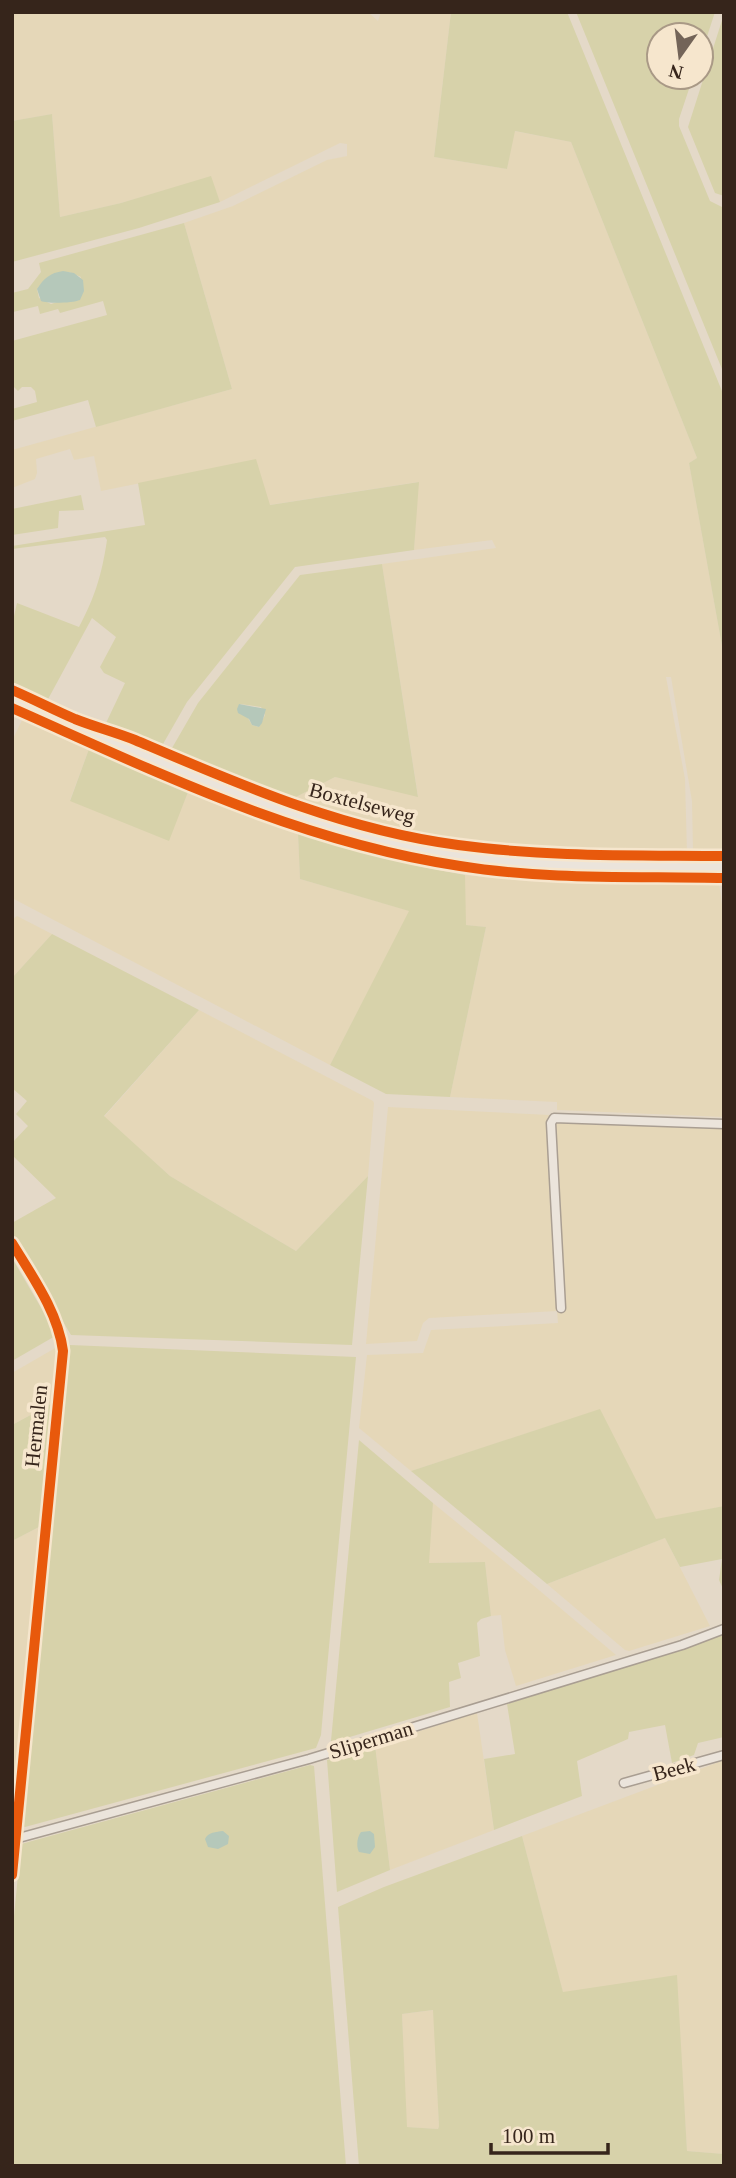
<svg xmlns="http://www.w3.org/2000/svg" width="736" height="2178" viewBox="0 0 736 2178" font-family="'Times New Roman',serif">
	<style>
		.farmland { fill: #e5d7b8 }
		.green { fill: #d7d2aa; fill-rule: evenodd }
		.water { fill: #b5c8ba }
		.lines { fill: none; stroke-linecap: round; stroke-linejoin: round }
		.street-casing { stroke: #a99e92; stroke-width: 11 }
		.secondary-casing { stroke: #988d82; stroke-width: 14 }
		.street { stroke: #ebe4db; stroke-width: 8 }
		.secondary { stroke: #ebe4db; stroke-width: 10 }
		.cycleway-casing { stroke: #f6e6cd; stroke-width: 15 }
		.cycleway { stroke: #e8590c; stroke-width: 10 }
		.labels { text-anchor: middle; stroke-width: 7; stroke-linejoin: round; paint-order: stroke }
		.street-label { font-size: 21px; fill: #36251b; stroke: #f6e6cd }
	</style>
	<rect width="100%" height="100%" fill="#e4d9c8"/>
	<path class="farmland" d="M12 12H368L378 21 381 12H451L434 157 507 169 514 131 571 142 697 458 689 463 724 657V852H693L692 801 671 677H666L685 779 687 853 563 851 478 845 374 825 292 799 335 777 418 796 382 564 496 548 492 540 414 550 418 482 269 505 255 460 101 491 94 456 74 460 70 449 36 459 37 473 35 479 12 488V450L232 389 184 223 233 206 327 160 347 156V144L340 143 220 202 210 177 121 203 60 217 52 114 12 121Z
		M23 718 89 749 70 800 168 840 188 792 298 833 300 879 410 911 330 1065 12 898V741Z
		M465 875 529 881 719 883 724 919V1117L557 1110V1102L450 1097 486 927 465 925Z
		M17 916 52 934 12 978V920Z
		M199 1010 373 1101 374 1103 368 1176 296 1251 170 1176 104 1117Z
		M388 1107 550 1115 557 1292 563 1306 556 1118 724 1125V1506L656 1520 599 1410 411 1471 359 1428 367 1355 423 1353 431 1330 558 1323 557 1311 429 1318 423 1323 417 1341 366 1344Z
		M57 1347 51 1404 12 1425V1373Z
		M433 1503 527 1580 616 1655 516 1686 505 1650 501 1615 491 1616 485 1562 428 1563Z
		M39 1527 29 1634 12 1799V1541Z
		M665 1538 710 1626 629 1651 625 1650 547 1584Z
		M477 1713 494 1830 390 1870 375 1745Z
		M724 1760V2154L687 2151 676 1976 563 1993 522 1836Z
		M434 2010 439 2126 438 2129 406 2127 402 2014Z"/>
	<path class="green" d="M451 12H567L724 396V657L689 463 697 458 571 142 515 131 507 169 434 157Z
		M576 12H715L701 55V35H659V77H693L679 119V126L710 201 724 208V374Z
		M724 14V196L715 193 688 127Z
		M52 114 60 217 121 203 211 176 220 202 139 228 12 262V121Z
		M184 223 232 389 96 427 88 400 12 421V409L37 402 35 391 31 387H22L18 391 12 385V341L107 315 103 301 60 313 58 309 40 314 38 306 13 312 12 293 28 289 41 272 39 263ZM69 272 81 277 67 302 60 301 51 304 39 298 37 289Z
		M256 459 270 505 419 482 414 550 295 567 187 702 163 744 106 723 125 683 104 673 100 667 116 637 92 618 47 701 12 685V625L17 603 79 627C95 597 102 574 107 540L105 537 12 549V546L145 525 138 483Z
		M81 495 84 510 59 511 58 528 12 535V509Z
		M382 564 418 797 335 777 292 799 274 793 172 748 198 703 300 575ZM240 704 261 707 265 715 259 727 252 725Z
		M89 749 188 792 169 841 70 801Z
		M298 833C353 852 408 865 465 875L466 925 486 927 450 1097 386 1094 330 1065 409 911 300 879Z
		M52 934 199 1010 104 1116 170 1176 296 1251 368 1176 352 1345 71 1335 12 1237V1223L56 1198 12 1155V1143L28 1126 16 1114 27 1101 12 1088V978Z
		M12 1258 57 1335 12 1361Z
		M70 1345 356 1357 325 1690 321 1735 316 1748 25 1827 22 1826Z
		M51 1404 39 1527 12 1541V1425Z
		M600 1409 656 1519 724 1506V1591L719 1580 722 1559 680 1567 665 1538 547 1584 411 1471Z
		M359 1440 433 1503 429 1563 485 1562 491 1616 481 1619 477 1623 480 1656 458 1663 461 1678 449 1682 450 1707 333 1742 331 1741Z
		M724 1635V1737L698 1743 694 1755 672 1763 665 1725 629 1732 628 1739 577 1761 582 1796 494 1830 484 1759 515 1754 507 1704Z
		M375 1745 390 1870 337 1892 327 1760Z
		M310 1765 314 1766 346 2166H12V1937L21 1844Z
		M522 1836 563 1992 677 1975 687 2151 724 2154V2166H359L338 1907 384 1887ZM433 2010 439 2126 438 2129 407 2127 402 2014Z"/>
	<path class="water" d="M63 271 74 273 83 280 84 291 80 300C73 303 48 304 41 301L37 289C44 278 50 273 63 271Z
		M239 704 266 709 262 723 259 727 252 725 249 719 238 713 237 709Z
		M223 1831 229 1836 228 1844 218 1849 208 1847 205 1839C208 1832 216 1832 223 1831Z
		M370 1831 374 1834 375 1847 370 1854 359 1852C356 1846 357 1837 361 1832Z"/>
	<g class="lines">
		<defs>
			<path id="street" d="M12 1243C32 1276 58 1312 63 1351L12 1875
				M561 1308 551 1123 554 1118 724 1124
				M624 1783 724 1755
				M15 1839 309 1759 682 1645 724 1629"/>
			<path id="secondary" d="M12 698C127 747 240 804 361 836 479 868 602 866 724 867"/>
		</defs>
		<use href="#street" class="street-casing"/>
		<use href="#secondary" class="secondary-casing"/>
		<use href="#street" class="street"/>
		<use href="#secondary" class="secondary"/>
		<defs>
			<path id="cycleway" d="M12 690C33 699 54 710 75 719 95 727 115 732 135 740 241 785 343 830 458 845 546 857 635 855 724 856
				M12 708C159 773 299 842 460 866 546 880 636 876 724 878
				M12 1243C32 1276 58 1312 63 1351L12 1875"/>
		</defs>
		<use href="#cycleway" class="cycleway-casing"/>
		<use href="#cycleway" class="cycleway"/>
	</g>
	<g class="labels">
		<g class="street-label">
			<text transform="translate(362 803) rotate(15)" y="7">Boxtelseweg</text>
			<text transform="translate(36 1426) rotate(-84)" y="7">Hermalen</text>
			<text transform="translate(371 1740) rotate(-17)" y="7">Sliperman</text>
			<text transform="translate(674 1769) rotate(-15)" y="7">Beek</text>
		</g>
	</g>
	<rect width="736" height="2178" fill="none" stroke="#36251b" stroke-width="28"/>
	<g transform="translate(680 56) rotate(194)"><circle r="33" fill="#f6e6cd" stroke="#a99986" stroke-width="2"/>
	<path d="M0-5L12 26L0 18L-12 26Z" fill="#736458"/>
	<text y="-10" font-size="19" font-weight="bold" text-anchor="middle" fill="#36251b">N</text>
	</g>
	<path d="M491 2143v10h117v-10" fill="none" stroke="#36251b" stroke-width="3.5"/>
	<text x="502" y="2143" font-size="21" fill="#36251b" stroke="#f6e6cd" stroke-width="5" paint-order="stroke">100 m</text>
</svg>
